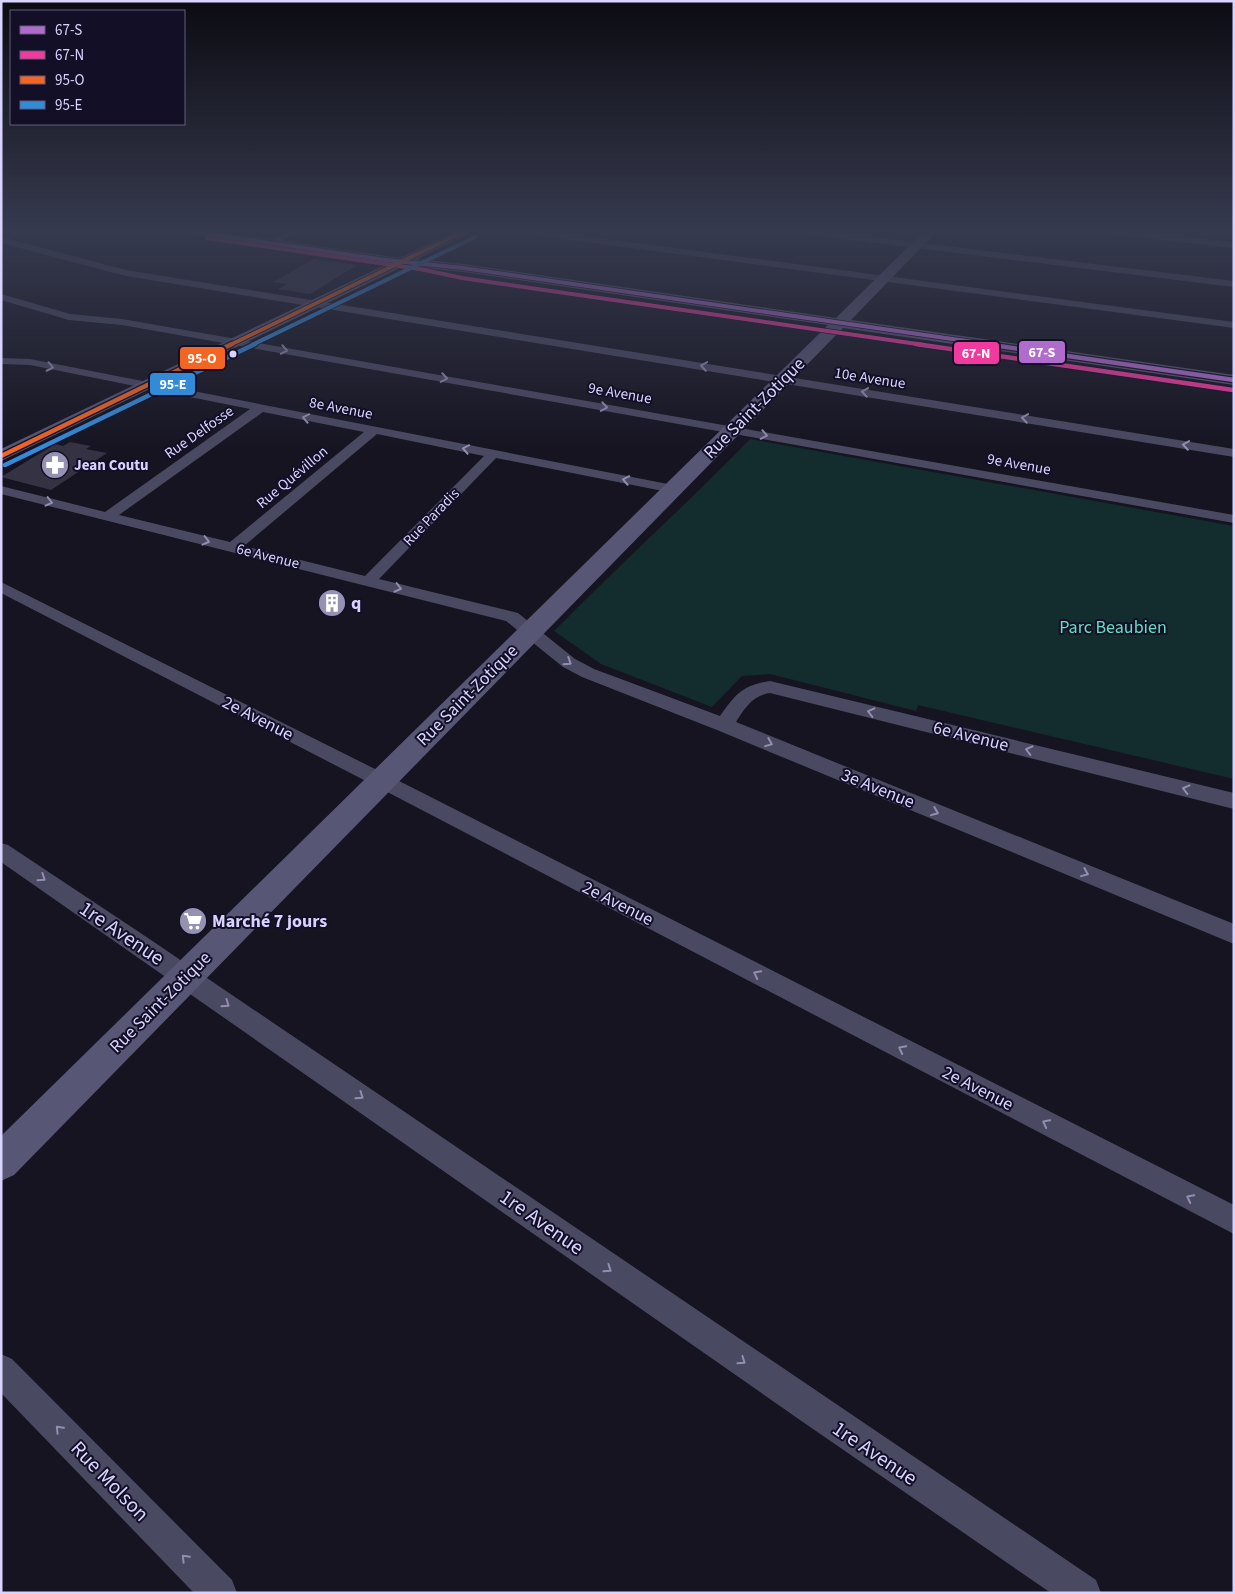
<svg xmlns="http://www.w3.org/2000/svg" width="1235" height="1594" viewBox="0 0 1235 1594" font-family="'Source Sans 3',sans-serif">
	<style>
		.green { fill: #132c2d }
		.building { fill: #343243 }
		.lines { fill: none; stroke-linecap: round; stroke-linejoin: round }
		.street { fill: #4a4962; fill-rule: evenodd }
		.secondary { fill: #575674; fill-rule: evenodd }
		.bus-1-far1-casing { stroke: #130f26; stroke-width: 5.5 }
		.bus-1-casing { stroke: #130f26; stroke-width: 7 }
		.bus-2-far1-casing { stroke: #130f26; stroke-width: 5.5 }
		.bus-2-casing { stroke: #130f26; stroke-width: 7 }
		.bus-3-far1-casing { stroke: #130f26; stroke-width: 5.5 }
		.bus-3-casing { stroke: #130f26; stroke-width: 7 }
		.bus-4-far1-casing { stroke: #130f26; stroke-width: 5.5 }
		.bus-4-casing { stroke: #130f26; stroke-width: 7 }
		.bus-1-far1 { stroke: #b06ccc; stroke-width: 4 }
		.bus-1 { stroke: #b06ccc; stroke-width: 4.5 }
		.bus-2-far1 { stroke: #f13a9d; stroke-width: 4 }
		.bus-2 { stroke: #f13a9d; stroke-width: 4.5 }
		.bus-3-far1 { stroke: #f26522; stroke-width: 4 }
		.bus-3 { stroke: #f26522; stroke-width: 4.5 }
		.bus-4-far1 { stroke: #338bd7; stroke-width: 4 }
		.bus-4 { stroke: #338bd7; stroke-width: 4.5 }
		.oneway { stroke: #928eb0 }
		.bus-dot { fill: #d9d4ff; stroke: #130f26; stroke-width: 2 }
		.labels { text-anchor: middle; stroke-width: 4; stroke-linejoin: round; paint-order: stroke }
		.far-street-label { font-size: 15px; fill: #d9d4ff; stroke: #130f26 }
		.far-poi-label { font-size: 15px; font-weight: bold; fill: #d9d4ff; stroke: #130f26; text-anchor: start }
		.street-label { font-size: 18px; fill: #d9d4ff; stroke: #130f26 }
		.poi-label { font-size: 18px; font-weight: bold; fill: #d9d4ff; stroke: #130f26; text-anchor: start }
		.park-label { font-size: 18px; fill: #5fe0c0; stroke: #130f26 }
		.near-street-label { font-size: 21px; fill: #d9d4ff; stroke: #130f26 }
		.line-badge { stroke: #130f26; stroke-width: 2 }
		.badge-label { font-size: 14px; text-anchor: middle; font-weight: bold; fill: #fff }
	</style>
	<rect width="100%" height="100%" fill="#161421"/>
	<path class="green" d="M750 439 1234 526V779L918 705 916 711 770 674 742 676 712 707 601 664 554 631C618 566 686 505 750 439Z"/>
	<path class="building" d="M314 259 357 265 310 294 278 289 287 284 273 282Z
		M70 442 91 446 86 449 107 453 51 490 1 477 55 444 63 446Z"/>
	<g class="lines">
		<path class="street" d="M298 228H309L273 245H267L265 243Z
			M500 228H523L1234 322V328L504 231Z
			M774 228H799L1234 281V287L778 231Z
			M1075 228H1102L1234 242V248L1079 231Z
			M1 237 126 270 1234 449V457L126 276 1 243Z
			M1 294 70 314 122 319 1234 515V523L122 325 69 320 1 300Z
			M1 358 30 359 678 486 680 489 678 492 673 493 496 458 379 579 518 613 575 659 594 669 720 716C735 695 742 685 770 681L1234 793V809L770 693C753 695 744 709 736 722L1234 924V944L717 730 582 677 563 667 506 621 1 494V486L105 512 250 409 30 365 1 364ZM263 412 364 432 230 542 119 515ZM377 434 484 456 365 576 244 546Z
			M1 582 409 786 1234 1205V1234L395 796 1 593Z
			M1 843 8 845 145 936 1096 1580 1101 1593H1051L800 1420 1 862Z
			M1 1354 12 1359 232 1580 237 1593H194L1 1393Z"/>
		<path class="secondary" d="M163 228H193L400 258 462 228H477L475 231 417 259 463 264 836 318 927 228H940L851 320 1234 375V385L843 328 14 1175 1 1181V1136L828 325 463 272 404 266 1 461V449L387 264 169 232Z"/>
		<defs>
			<path id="bus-1-far1" d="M169 228 386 260 463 268 994 345"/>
			<path id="bus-1" d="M985 344 1234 380"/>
			<path id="bus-2-far1" d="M207 238 420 269 462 278 924 345"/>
			<path id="bus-2" d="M916 344 1233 390"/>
			<path id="bus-3-far1" d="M230 345 471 228"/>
			<path id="bus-3" d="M1 456 232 344"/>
			<path id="bus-4-far1" d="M252 345 475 237"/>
			<path id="bus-4" d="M5 465 255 344"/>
		</defs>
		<use href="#bus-1-far1" class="bus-1-far1-casing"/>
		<use href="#bus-1" class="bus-1-casing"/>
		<use href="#bus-2-far1" class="bus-2-far1-casing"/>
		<use href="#bus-2" class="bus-2-casing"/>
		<use href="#bus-3-far1" class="bus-3-far1-casing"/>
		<use href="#bus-3" class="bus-3-casing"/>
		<use href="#bus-4-far1" class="bus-4-far1-casing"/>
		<use href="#bus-4" class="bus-4-casing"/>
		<use href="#bus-1-far1" class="bus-1-far1"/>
		<use href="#bus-1" class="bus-1"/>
		<use href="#bus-2-far1" class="bus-2-far1"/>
		<use href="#bus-2" class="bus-2"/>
		<use href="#bus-3-far1" class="bus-3-far1"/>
		<use href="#bus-3" class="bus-3"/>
		<use href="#bus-4-far1" class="bus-4-far1"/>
		<use href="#bus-4" class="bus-4"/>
	</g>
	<defs><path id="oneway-chevron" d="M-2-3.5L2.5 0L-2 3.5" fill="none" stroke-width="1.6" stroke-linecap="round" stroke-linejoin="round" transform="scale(1.25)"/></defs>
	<g class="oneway">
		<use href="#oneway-chevron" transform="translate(284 350) rotate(10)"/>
		<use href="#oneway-chevron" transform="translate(704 366) rotate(-171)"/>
		<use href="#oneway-chevron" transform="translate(50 367) rotate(12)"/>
		<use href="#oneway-chevron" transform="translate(444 378) rotate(10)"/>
		<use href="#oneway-chevron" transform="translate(865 392) rotate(-171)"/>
		<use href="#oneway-chevron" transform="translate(604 407) rotate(10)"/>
		<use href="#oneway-chevron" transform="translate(306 418) rotate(-169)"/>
		<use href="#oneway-chevron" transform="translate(1025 418) rotate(-171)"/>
		<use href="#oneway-chevron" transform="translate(764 435) rotate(11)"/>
		<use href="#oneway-chevron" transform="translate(1186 445) rotate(-171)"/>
		<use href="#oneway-chevron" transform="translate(466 449) rotate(-169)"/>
		<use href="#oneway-chevron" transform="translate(626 480) rotate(-169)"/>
		<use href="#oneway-chevron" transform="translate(49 502) rotate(14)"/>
		<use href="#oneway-chevron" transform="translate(206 541) rotate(14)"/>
		<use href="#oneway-chevron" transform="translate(398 588) rotate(14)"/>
		<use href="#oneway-chevron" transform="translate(568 662) rotate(33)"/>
		<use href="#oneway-chevron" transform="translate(871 712) rotate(-166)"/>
		<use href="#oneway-chevron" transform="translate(769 743) rotate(22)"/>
		<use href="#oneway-chevron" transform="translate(1029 750) rotate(-166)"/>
		<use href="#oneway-chevron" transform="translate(1186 789) rotate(-166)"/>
		<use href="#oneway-chevron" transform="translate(935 812) rotate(22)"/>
		<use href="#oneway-chevron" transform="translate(1085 873) rotate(22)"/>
		<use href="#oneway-chevron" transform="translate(42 878) rotate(34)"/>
		<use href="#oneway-chevron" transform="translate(757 974) rotate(-153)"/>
		<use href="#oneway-chevron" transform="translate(226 1004) rotate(35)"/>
		<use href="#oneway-chevron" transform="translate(902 1049) rotate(-153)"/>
		<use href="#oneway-chevron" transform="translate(360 1096) rotate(35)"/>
		<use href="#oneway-chevron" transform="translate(1046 1123) rotate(-153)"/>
		<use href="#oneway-chevron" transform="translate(1190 1198) rotate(-153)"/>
		<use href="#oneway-chevron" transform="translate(608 1269) rotate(35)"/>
		<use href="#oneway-chevron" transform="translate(742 1361) rotate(35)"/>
		<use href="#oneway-chevron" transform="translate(59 1429) rotate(-134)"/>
		<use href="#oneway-chevron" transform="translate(185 1558) rotate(-134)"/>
	</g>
	<linearGradient id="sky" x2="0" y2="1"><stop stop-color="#0c0b12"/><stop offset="0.51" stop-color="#363a4e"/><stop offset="1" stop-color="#363a4e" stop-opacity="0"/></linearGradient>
	<rect width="1235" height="451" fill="url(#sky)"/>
	<defs>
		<symbol id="pharmacy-disc" viewBox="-11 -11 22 22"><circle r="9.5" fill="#9591b1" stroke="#130f26"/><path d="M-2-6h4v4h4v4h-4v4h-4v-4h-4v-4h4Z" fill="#fff"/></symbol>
		<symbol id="building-disc" viewBox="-11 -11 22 22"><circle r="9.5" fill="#9591b1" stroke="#130f26"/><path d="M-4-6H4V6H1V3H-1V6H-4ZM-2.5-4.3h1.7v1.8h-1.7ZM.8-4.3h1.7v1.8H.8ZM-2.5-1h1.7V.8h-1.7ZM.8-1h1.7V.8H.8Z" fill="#fff"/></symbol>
		<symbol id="supermarket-disc" viewBox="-11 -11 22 22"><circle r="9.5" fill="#9591b1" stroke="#130f26"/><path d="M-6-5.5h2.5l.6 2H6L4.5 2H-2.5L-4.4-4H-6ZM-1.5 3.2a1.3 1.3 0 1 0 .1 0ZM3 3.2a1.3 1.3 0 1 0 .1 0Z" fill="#fff"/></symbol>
	</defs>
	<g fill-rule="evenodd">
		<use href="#pharmacy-disc" x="39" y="449" width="32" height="32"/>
		<use href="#building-disc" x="316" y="587" width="32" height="32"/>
		<use href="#supermarket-disc" x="177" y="905" width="32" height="32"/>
	</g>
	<circle class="bus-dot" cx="233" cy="354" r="4.5"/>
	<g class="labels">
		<g class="far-street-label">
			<text transform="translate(870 378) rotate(9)" y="5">10e Avenue</text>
			<text transform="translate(620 393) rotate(10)" y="5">9e Avenue</text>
			<text transform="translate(341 408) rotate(11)" y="5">8e Avenue</text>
			<text transform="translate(199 432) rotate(-35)" y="5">Rue Delfosse</text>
			<text transform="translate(1019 464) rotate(10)" y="5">9e Avenue</text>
			<text transform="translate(292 477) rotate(-40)" y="5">Rue Quévillon</text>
			<text transform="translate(431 517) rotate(-46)" y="5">Rue Paradis</text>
			<text transform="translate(268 556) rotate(14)" y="5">6e Avenue</text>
		</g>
		<g class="far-poi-label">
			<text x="74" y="470">Jean Coutu</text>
		</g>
		<g class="street-label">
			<text transform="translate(754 408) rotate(-45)" y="6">Rue Saint-Zotique</text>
			<text transform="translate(467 695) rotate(-45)" y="6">Rue Saint-Zotique</text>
			<text transform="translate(258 718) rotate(27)" y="6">2e Avenue</text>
			<text transform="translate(971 736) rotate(14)" y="6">6e Avenue</text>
			<text transform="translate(878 788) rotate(22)" y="6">3e Avenue</text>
			<text transform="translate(618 903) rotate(27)" y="6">2e Avenue</text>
			<text transform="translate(160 1002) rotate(-45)" y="6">Rue Saint-Zotique</text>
			<text transform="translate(978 1088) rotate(27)" y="6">2e Avenue</text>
		</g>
		<g class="poi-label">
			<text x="351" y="609">q</text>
			<text x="212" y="927">Marché 7 jours</text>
		</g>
		<g class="park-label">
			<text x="1113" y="633">Parc Beaubien</text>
		</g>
		<g class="near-street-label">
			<text transform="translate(122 933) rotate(34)" y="7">1re Avenue</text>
			<text transform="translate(542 1222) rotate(35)" y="7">1re Avenue</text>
			<text transform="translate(875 1453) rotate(34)" y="7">1re Avenue</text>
			<text transform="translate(110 1481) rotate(46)" y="7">Rue Molson</text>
		</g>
	</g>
	<g class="line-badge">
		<rect x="1018" y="340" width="48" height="24" rx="5" fill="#b06ccc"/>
		<rect x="953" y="341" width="47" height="24" rx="5" fill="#f13a9d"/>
		<rect x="179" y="346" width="47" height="24" rx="5" fill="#f26522"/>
		<rect x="149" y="372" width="47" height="24" rx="5" fill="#338bd7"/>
	</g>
	<g class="badge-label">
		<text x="1042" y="357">67-S</text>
		<text x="976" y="358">67-N</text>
		<text x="202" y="363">95-O</text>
		<text x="173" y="389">95-E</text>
	</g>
	<rect width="1235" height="1594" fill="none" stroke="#d9d4ff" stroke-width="5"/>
	<rect x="10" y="10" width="175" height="115" fill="#130f26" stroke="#625e7d"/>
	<rect x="20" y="26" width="25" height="8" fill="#b06ccc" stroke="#625e7d"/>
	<text x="55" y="35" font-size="15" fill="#d9d4ff">67-S</text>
	<rect x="20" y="51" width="25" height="8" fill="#f13a9d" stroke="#625e7d"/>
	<text x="55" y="60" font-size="15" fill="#d9d4ff">67-N</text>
	<rect x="20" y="76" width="25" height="8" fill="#f26522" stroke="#625e7d"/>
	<text x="55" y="85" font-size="15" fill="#d9d4ff">95-O</text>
	<rect x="20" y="101" width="25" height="8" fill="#338bd7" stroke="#625e7d"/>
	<text x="55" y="110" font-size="15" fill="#d9d4ff">95-E</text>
</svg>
